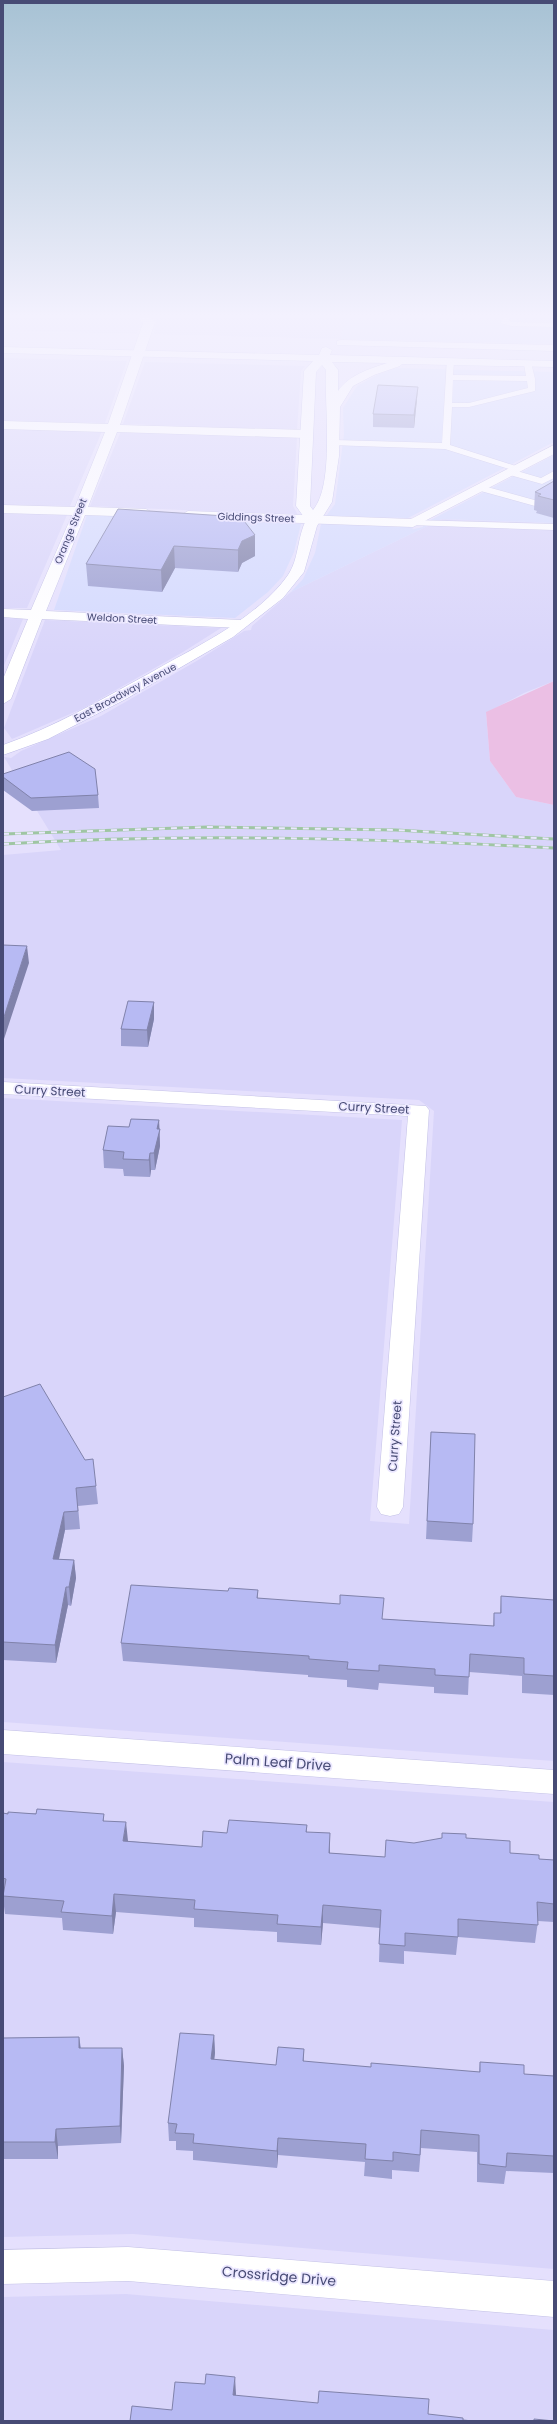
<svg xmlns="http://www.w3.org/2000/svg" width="557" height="2424" viewBox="0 0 557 2424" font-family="Poppins,sans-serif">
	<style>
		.residential { fill: #d9d5fa }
		.commercial { fill: #d4dafe }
		.green { fill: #ebbfe4 }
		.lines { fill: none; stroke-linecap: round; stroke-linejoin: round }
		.service-casing { stroke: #c3c1e6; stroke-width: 1 }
		.minor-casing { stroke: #c3c1e6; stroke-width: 1 }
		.secondary-casing { stroke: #bdbce8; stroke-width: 1 }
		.service { fill: #fff; fill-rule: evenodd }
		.minor { fill: #fff; fill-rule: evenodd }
		.secondary { fill: #fff; fill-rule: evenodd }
		.rail-casing { stroke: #9fc6a3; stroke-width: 3 }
		.rail { stroke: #ebe7ff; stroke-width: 2; stroke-dasharray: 6; stroke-linecap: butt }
		.wall { fill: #9da0d1 }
		.shaded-wall { fill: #8082aa }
		.building { fill: #b7baf3; stroke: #8082aa }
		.labels { text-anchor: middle; stroke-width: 3.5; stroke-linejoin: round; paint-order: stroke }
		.far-street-label { font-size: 10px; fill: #474b75; stroke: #ebe7ff }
		.street-label { font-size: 12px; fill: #474b75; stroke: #ebe7ff }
		.near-street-label { font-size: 14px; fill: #474b75; stroke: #ebe7ff }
	</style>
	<rect width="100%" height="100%" fill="#e5e0fd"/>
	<path class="residential" d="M3 318H136L140 322 137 334 3 330Z
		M154 318H346L341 339 154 334 157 321Z
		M3 358 127 361 105 423 3 421Z
		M145 362 305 366 301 371 297 430 123 424Z
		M3 428 102 431 70 506 3 505Z
		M121 431 297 437 293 506 298 515 90 506Z
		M3 513 67 515 27 608H3Z
		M442 519 554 523V681L524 693 486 713 490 761 516 797 554 805V1761L3 1722V1098L402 1120 370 1521 409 1524 434 1111 419 1100 3 1078V855L61 850 4 757 11 758 21 751 101 716 200 659 244 631 251 630 252 626 291 592Z
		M3 618 23 619 3 668Z
		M45 620 221 628 183 652 84 708 12 739 4 728Z
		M3 1762 554 1802V2269L133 2234 3 2237Z
		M126 2294 554 2330V2421H3V2297Z"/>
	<path class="commercial" d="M346 318H554V344L341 339Z
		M397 368 554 372V442L408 518 326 516 335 504 344 434 343 408 357 386 377 375Z
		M554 455V523L442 519 291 592 303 579 315 553 321 524 409 527 414 529 423 527V524Z
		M87 515 301 524 294 552 283 576 268 592 235 618 54 610Z"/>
	<path class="green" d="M554 681V805L516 797 490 761 486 712Z"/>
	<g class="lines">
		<defs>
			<path id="service" d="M503 318H509L508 320 512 322 554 323V327L511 326 501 323Z
				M447 360 454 362 453 375 526 376 524 364 531 362 535 379V391L469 407H452L450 445 519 467 520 469 517 471 541 478 554 471V478L542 484 506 474 505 472 509 469 445 449 331 445 330 443 334 440 442 443ZM453 380 527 381 528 388 469 403H452Z
				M480 485 538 501 540 503 535 506 477 490V486Z
				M413 520 554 524V530L410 525V521Z"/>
			<path id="minor" d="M139 318H151L155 322 120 425 306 430 312 434 306 438 117 432 88 507 146 509 153 513 146 517 85 515 46 611 241 620 248 624 241 628 42 619 11 699 3 704V679L28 619 3 617V609L31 610 72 515 3 513V505L75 507 105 432 3 429V421L108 424 143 323Z
				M554 445V454L413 527 188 519 181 515 188 511 411 519Z
				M3 1082 426 1106 429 1110 403 1507 399 1514 390 1516 381 1514 377 1507 408 1116 3 1094Z
				M3 1730 554 1770V1794L3 1754Z
				M128 2247 554 2281V2317L128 2281 3 2284V2250Z"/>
			<path id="secondary" d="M341 340 554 345V351L337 345V341Z
				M3 347 319 355 322 348 326 347 332 350 330 355 554 361V367L402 364 400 366 374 375 353 386 340 407 339 456 332 502 317 526 304 572 283 598 233 637 124 700 48 739 3 755V745C55 727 102 699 150 673 195 647 257 619 288 575 299 559 297 538 306 520L296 506 304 371 313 361 3 353ZM332 362 387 363C369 369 349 375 338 391V370ZM322 365 326 370C324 403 335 485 313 510L310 506 316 372Z"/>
		</defs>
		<use href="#service" class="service-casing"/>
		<use href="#minor" class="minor-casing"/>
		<use href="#secondary" class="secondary-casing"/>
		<use href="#service" class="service"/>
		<use href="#minor" class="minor"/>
		<use href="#secondary" class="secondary"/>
		<defs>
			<path id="rail" d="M3 834 208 827 396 830 554 839
				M3 844C187 833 370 838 554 848"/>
		</defs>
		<use href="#rail" class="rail-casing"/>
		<use href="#rail" class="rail"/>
	</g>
	<path class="wall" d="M417 399 414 428 373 427V414Z
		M554 481V518L536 513 537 511 534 510 535 492Z
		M241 517 255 556 242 563 238 572 175 568 162 592 88 586 86 564Z
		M3 774 98 795 99 808 32 811 3 790Z
		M154 1002V1019L148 1047 121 1046V1029Z
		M159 1120 160 1146 155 1170H151L150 1177 124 1176 123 1169 104 1168 103 1150 129 1127Z
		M3 1397 96 1486 98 1504 78 1506 80 1529 65 1530 59 1559 74 1560 76 1578 71 1606 68 1605 56 1663 3 1660Z
		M431 1432 473 1524 472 1542 426 1539Z
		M258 1590V1598L383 1619 493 1626 494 1613H500L501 1596 554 1600V1695L522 1693V1676L469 1672 468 1695 434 1693V1687L379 1683 378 1690 347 1687V1680L308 1677V1675L123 1661 121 1643 228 1591Z
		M3 1813 104 1814V1821L128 1841 202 1847 227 1833 307 1825V1832L330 1853 385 1857 414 1843 466 1838 510 1853 539 1859 554 1860V1922L538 1921 535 1943 458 1937 456 1955 404 1951V1964L379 1962 380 1928 323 1923 321 1945 277 1942V1932L194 1927V1918L116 1912 113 1934 63 1930 62 1918 5 1914 3 1899Z
		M214 2035 215 2053 214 2060 276 2065 304 2049V2062L371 2067 479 2072 480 2062 524 2074 554 2076V2173L506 2171 504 2184 477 2182V2152L421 2148 419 2172 392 2170V2179L364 2176 365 2162 278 2155 277 2168 193 2160V2151L176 2150V2141H169L168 2123Z
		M79 2037 81 2048H122L124 2066 121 2143 58 2146V2159H3V2038Z"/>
	<path class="shaded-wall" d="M418 387 417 399 414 428V415Z
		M255 535V556L242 563 238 572V550L242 541Z
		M174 546 175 568 162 592 161 570Z
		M27 946 29 963 4 1039 3 1020Z
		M154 1002V1019L148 1047 147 1030Z
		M159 1120 160 1146 155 1170 154 1153 157 1129Z
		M150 1153 151 1170 150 1177 149 1160Z
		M64 1512 65 1530 55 1577 53 1559Z
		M74 1560 76 1578 71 1606 69 1587Z
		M66 1587 68 1605 56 1663 55 1645Z
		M126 1822 128 1841 125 1859 123 1841Z
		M330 1833V1851L328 1871 329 1853Z
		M114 1894 116 1912 113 1934 112 1916Z
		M323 1905V1923L321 1945V1927Z
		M214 2035 215 2053 212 2077 211 2059Z
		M79 2037 81 2054 79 2048Z
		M122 2048 124 2066 121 2143 120 2126Z
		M56 2129 58 2146V2159L55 2142Z
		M278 2138V2155L277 2168V2151Z
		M235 2377 236 2394 234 2413 233 2395Z"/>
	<path class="building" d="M378 385 418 387 414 415 373 414Z
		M554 481V500L538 496 541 494 535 492Z
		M118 509 241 517 255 535 242 541 238 550 174 546 161 570 86 564Z
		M69 752 95 769 98 795 31 798 3 777V774Z
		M3 945 27 946 3 1020Z
		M128 1001 154 1002 147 1030 121 1029Z
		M131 1119 159 1120 157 1129H160L154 1153H150L149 1160 123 1159 124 1152 103 1150 108 1126 129 1127Z
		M40 1384 85 1460 93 1459 96 1486 76 1488 78 1511 64 1512 53 1559 74 1560 69 1587H66L55 1645 3 1642V1397Z
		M431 1432 475 1434 473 1524 427 1521Z
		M131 1585 228 1591 229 1588 258 1590 257 1598 340 1604V1595L384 1598 382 1619 494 1626V1613H501V1596L554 1600V1676L524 1674V1658L470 1654 469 1677 435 1675V1669L379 1665V1671L347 1669 348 1662 309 1659V1656L121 1643Z
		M37 1809 104 1814 103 1821 126 1822 123 1841 202 1847 203 1831 227 1833 229 1820 307 1825 306 1832 330 1833 329 1853 385 1857 386 1840 414 1843 442 1838V1833L466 1834V1838L510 1841V1853L539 1855V1859L554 1860V1904L537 1902 538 1925 458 1919V1937L405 1933V1946L379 1944 381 1910 323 1905 321 1927 277 1924 278 1915 194 1909 195 1900 114 1894 112 1916 61 1912 64 1901 3 1896 6 1879 3 1878V1813L8 1814V1812L36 1814Z
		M180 2033 214 2035 211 2059 276 2065 278 2047 304 2049 303 2061 371 2067V2063L480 2072V2062L524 2065V2074L554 2076V2156L507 2153 506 2167 479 2164V2135L421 2130 420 2155 393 2152V2161L365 2159 366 2144 278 2138 277 2151 193 2143 194 2134 175 2133 177 2124 168 2123Z
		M79 2037V2048H122L120 2126 56 2129 55 2142H3V2038Z
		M206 2374 235 2377 233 2395 318 2403 319 2391 429 2399 428 2414 463 2418V2420L473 2421H130L132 2406 172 2410 175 2382 205 2384Z
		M534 2419 554 2421H534Z"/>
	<linearGradient id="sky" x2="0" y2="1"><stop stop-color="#a7c2d4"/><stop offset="0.48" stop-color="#f3f1fe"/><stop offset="1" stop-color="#f3f1fe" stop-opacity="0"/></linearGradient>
	<rect width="557" height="657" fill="url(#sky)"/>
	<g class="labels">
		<g class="far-street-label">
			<text transform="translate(256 517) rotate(2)" y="4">Giddings Street</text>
			<text transform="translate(70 531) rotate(-68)" y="4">Orange Street</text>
			<text transform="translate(122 618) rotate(3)" y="4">Weldon Street</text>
			<text transform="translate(125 692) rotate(-28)" y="4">East Broadway Avenue</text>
		</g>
		<g class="street-label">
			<text transform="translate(50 1091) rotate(3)" y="4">Curry Street</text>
			<text transform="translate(374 1108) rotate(3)" y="4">Curry Street</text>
			<text transform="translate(395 1436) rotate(-86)" y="4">Curry Street</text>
		</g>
		<g class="near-street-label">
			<text transform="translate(278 1762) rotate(4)" y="5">Palm Leaf Drive</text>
			<text transform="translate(279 2276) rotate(5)" y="5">Crossridge Drive</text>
		</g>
	</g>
	<rect width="557" height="2424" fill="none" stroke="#474b75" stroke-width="8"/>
</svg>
